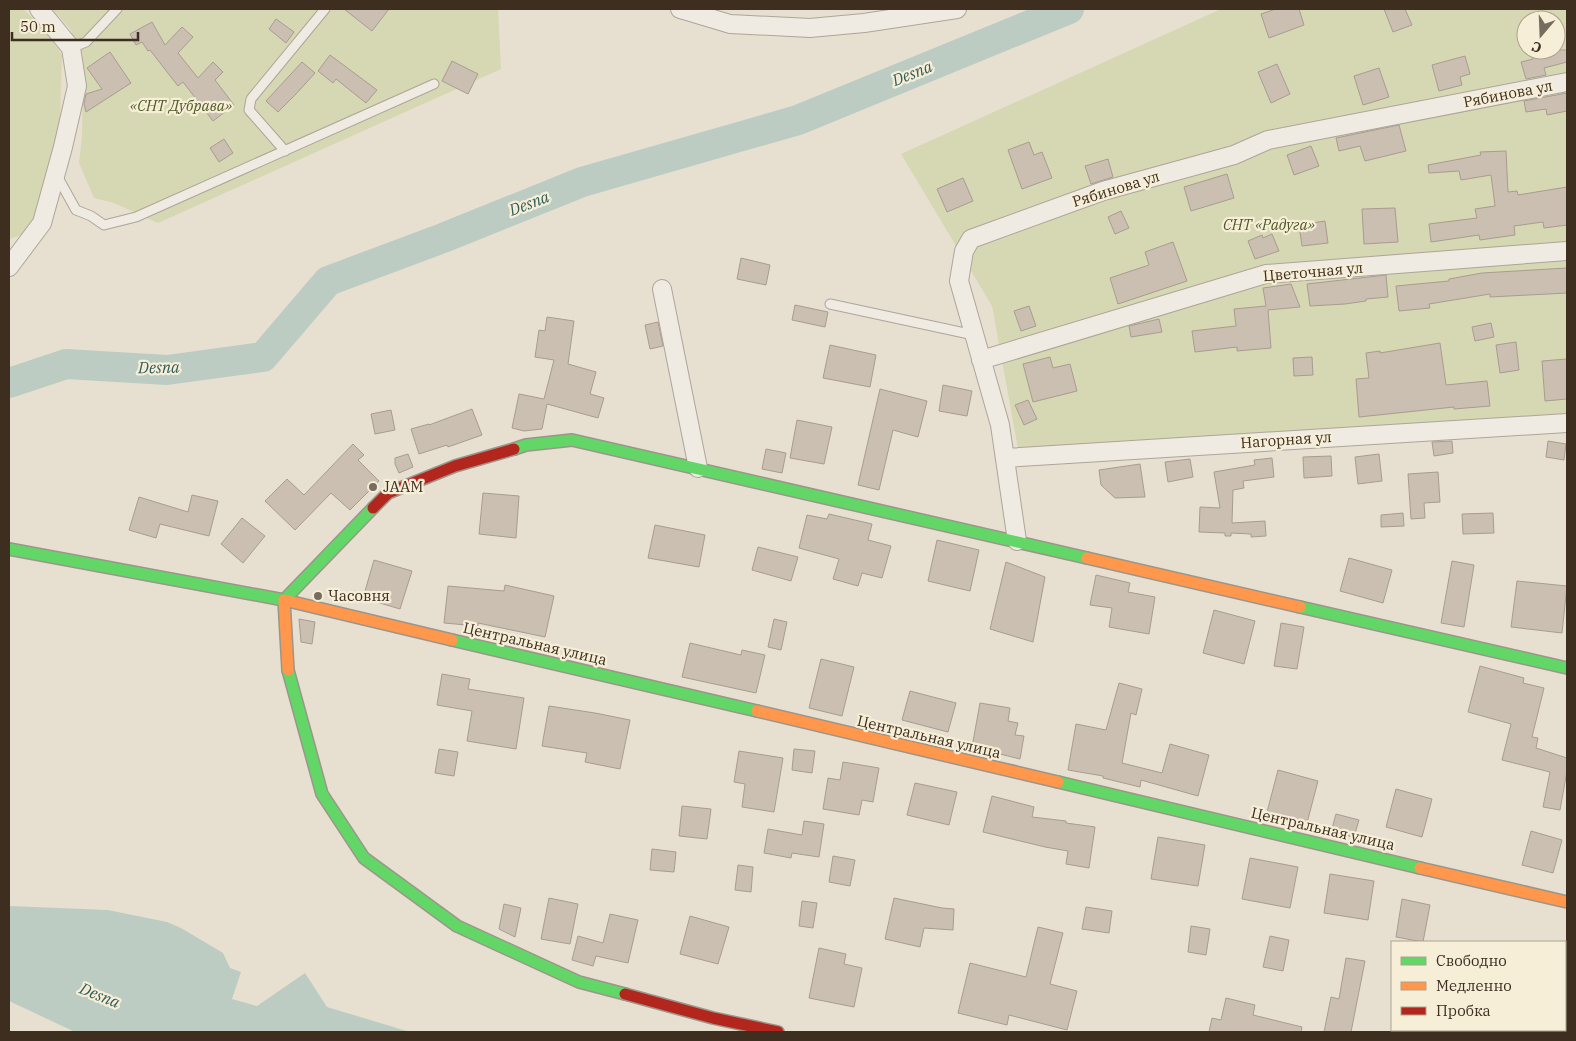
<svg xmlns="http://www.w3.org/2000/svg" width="1576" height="1041" viewBox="0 0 1576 1041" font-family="'IBM Plex Serif',serif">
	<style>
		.green { fill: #d6d7b3; fill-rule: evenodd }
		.water { fill: #bcccc2 }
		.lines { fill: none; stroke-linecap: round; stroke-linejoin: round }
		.river { stroke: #bcccc2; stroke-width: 30 }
		.building { fill: #cbbfb2; stroke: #a89c90 }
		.lane-casing { stroke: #ada599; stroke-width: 11 }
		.street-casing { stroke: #ada599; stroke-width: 20 }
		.fast-casing { stroke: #9c958a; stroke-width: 14 }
		.slow-casing { stroke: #9c958a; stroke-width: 14 }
		.jam-casing { stroke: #9c958a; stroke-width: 14 }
		.lane { stroke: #efebe3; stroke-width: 9 }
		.street { stroke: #efebe3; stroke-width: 18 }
		.fast { stroke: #63d668; stroke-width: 11 }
		.slow { stroke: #ff974d; stroke-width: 11 }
		.jam { stroke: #b3261e; stroke-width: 11 }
		.poi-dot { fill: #786c5e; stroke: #f7eed8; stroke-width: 2 }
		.labels { text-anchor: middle; stroke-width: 4.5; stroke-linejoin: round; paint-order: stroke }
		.street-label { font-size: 15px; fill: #3d2e20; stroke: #f7eed8 }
		.park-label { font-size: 15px; font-style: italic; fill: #4d5a26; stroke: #f7eed8 }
		.poi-label { font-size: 15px; fill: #3d2e20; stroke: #f7eed8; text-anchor: start }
		.water-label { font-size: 16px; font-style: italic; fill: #2f5d5a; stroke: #f7eed8 }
	</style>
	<rect width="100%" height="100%" fill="#e7e0d1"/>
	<path class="green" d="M9 9H23L43 27 62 55 60 122 51 226 9 239Z
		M52 9H498L501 69 158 223 114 203 94 198 79 163 82 136 83 65 71 30Z
		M1221 9H1567V429L1019 454 992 306 901 154ZM1526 20H1556V50H1526Z"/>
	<path class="water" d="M9 906 108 910 167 922 181 928 223 953 230 968 241 972 232 999 257 1006 305 973 327 1007 410 1032H75L9 1001Z"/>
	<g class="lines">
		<path class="river" d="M9 383 66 364 167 370 263 357 328 281 443 238 582 182 798 120 1069 9"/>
	</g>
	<path class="building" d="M344 9H389L372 31Z
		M1276 9H1299L1304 25 1269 38 1261 14Z
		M1384 9H1405L1412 25 1393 32Z
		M276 19 294 32 286 43 269 29Z
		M152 22 165 45 182 27 193 37 178 53 198 78 213 62 223 72 215 80 234 105 213 121 183 82 178 86 150 50 148 51 142 42 136 45 130 34Z
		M1531 50H1567V62L1544 68 1546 75 1526 79 1521 62 1533 59Z
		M110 52 131 83 86 112 84 104 86 94 102 89 87 68Z
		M330 55 377 90 366 103 336 79 333 83 318 71Z
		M1465 56 1470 74 1460 77 1462 85 1439 91 1432 65Z
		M452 61 478 74 468 94 442 81Z
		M302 62 315 73 296 94 278 112 266 101Z
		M1277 64 1290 94 1271 103 1258 72Z
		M1379 68 1389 97 1363 105 1354 76Z
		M1567 93V111L1547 115 1546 109 1526 112 1524 101Z
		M1399 125 1406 151 1365 161 1360 146 1339 151 1336 138Z
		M224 139 233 153 219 162 210 148Z
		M1029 142 1034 155 1042 152 1052 178 1022 189 1008 150Z
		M1311 146 1319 166 1294 175 1287 155Z
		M1506 151 1508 192 1517 191 1518 195 1567 187V225L1544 228 1543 222 1514 226 1515 235 1480 240 1479 235 1431 242 1429 224 1477 218 1475 209 1495 206 1491 175 1461 180 1459 171 1429 173 1428 165 1481 155 1480 152Z
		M1108 159 1113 177 1091 184 1085 166Z
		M1227 174 1234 198 1191 211 1184 187Z
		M963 178 973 201 947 212 937 189Z
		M1395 208 1398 242 1364 244 1362 209Z
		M1121 211 1129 228 1115 234 1108 217Z
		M1325 221 1328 243 1302 246 1299 225Z
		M1272 234 1279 251 1255 259 1248 241 1262 235 1263 238Z
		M1173 242 1187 281 1118 304 1110 278 1149 265 1145 252Z
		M741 258 770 265 766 285 737 279Z
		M1567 268V293L1490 297V294L1429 304 1430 308 1399 311 1396 286 1449 281V279L1482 273Z
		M1386 275 1388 297 1366 299V301L1345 304 1310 306 1307 284Z
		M1291 284 1300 307 1268 310 1271 348 1237 351V347L1195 352 1192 331 1236 326 1234 309 1266 306 1263 288Z
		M795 305 828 312 825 327 792 320Z
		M1029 306 1036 326 1021 331 1014 311Z
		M547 317 574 321 568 364 596 372 590 394 604 398 598 418 547 404 542 429 524 431 512 428 519 394 544 399 554 360 535 357 539 330 545 331Z
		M1159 319 1162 332 1131 337 1129 326Z
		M658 322 663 346 650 349 645 325Z
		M1491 323 1494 337 1475 341 1472 327Z
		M1516 342 1519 370 1500 373 1496 345Z
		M1440 343 1446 385 1487 381 1490 406 1454 409V407L1359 417 1356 379 1369 378 1366 353 1380 351V353Z
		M830 345 876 355 870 387 823 378Z
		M1050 357 1053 368 1070 364 1077 391 1033 402 1023 364Z
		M1312 357 1313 375 1294 376 1293 358Z
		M1567 359V399L1545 401 1542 361Z
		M943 385 972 391 967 416 939 411Z
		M880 389 927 401 918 437 893 430 879 490 858 485Z
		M1028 400 1037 419 1024 425 1015 405Z
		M472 409 482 435 448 447 447 445 419 454 411 429 429 424V425Z
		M391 410 395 430 375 434 371 414Z
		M797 420 832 427 824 464 790 458Z
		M1452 441 1453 453 1434 456 1432 442Z
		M1548 441 1566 444 1564 460 1546 457Z
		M353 444 364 455 358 460 379 481 350 510 331 493 295 530 265 501 287 479 304 495Z
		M766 449 786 453 782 473 762 469Z
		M408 454 413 467 399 473 395 464V458Z
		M1379 454 1382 481 1358 484 1355 457Z
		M1331 456 1332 476 1304 478 1303 457Z
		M1272 458 1274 477 1243 481 1244 488 1233 490 1232 523 1265 521 1266 536 1251 537V534L1231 533V536H1225V533L1199 532 1200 507 1220 508 1214 472 1255 465 1254 460Z
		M1190 459 1193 477 1168 482 1165 462Z
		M1140 464 1145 497 1115 498 1101 485 1099 470Z
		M1438 472 1440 502 1424 503 1425 518 1411 519 1408 474Z
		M483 493 519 496 516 538 479 534Z
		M192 495 218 501 209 536 160 524 156 538 129 530 139 497 188 512Z
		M1403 513 1404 526 1381 527V515Z
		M1493 513 1494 533 1463 534 1462 514Z
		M829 514 872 524 868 540 891 546 882 578 862 573 858 586 833 579 839 559 799 548 807 515 827 519Z
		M242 518 265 536 243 563 221 544Z
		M655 525 705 535 699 567 648 558Z
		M937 540 979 550 970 591 928 581Z
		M758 547 798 557 791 581 752 570Z
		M1349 558 1392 570 1383 603 1340 591Z
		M374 560 412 571 400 609 363 598Z
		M1452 561 1474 565 1464 627 1441 623Z
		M1006 562 1045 577 1033 642 990 629Z
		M1096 575 1130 583 1128 592 1155 597 1149 634 1109 627 1112 608 1090 605Z
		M1517 581 1567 586 1562 633 1511 627Z
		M505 585 554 596 545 637 478 623V626L444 623 448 586 504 591Z
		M1214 610 1255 621 1244 664 1203 653Z
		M299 619 315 622 312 644 301 642Z
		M774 619 787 622 781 650 768 647Z
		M1281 623 1304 627 1297 669 1274 666Z
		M690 643 741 655 742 650 765 655 756 693 682 677Z
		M821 659 854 667 842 716 809 708Z
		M1480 666 1524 678 1523 683 1544 688 1532 737 1538 738 1536 748 1567 758V771L1560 810 1543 807 1550 772 1502 760 1511 724 1468 712Z
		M442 674 470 679 468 689 524 698 516 749 467 741 472 711 437 705Z
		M1119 683 1142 689 1136 715 1131 713 1122 763 1162 773 1170 744 1209 755 1198 796 1141 780 1140 787 1103 778V776L1068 770 1076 724 1106 730Z
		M910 691 956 703 948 732 902 720Z
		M980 703 1010 708 1008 721 1018 723 1015 735 1024 736 1020 759 972 747Z
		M549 706 595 713 630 720 620 769 585 762 587 753 542 746Z
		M439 749 458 752 454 776 435 773Z
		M794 749 815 751 812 773 792 770Z
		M739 751 783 758 774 812 742 807 745 784 734 782Z
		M843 762 879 768 873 802 862 800 859 815 823 809 828 778 840 780Z
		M1278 770 1318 781 1307 823 1267 812Z
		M915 783 957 792 949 825 907 815Z
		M1396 789 1432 799 1422 837 1386 827Z
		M992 796 1034 807 1032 817 1066 821V823L1095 827 1089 868 1066 864 1068 851 1045 847 983 832Z
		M682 806 711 809 707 839 679 836Z
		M1336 814 1359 820 1354 837 1331 832Z
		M804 821 824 824 819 857 792 853 791 858 764 853 768 829 802 835Z
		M1531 831 1562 840 1553 873 1522 865Z
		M1158 837 1205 845 1198 886 1151 879Z
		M652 849 676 852 674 872 650 870Z
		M833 856 855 860 850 886 829 882Z
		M1250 858 1298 867 1290 908 1242 899Z
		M738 865 753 867 751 892 735 890Z
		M1330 874 1374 881 1368 920 1324 913Z
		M549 898 578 904 570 944 541 939Z
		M894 898 942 908 954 909 953 930 924 928 920 947 885 939Z
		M1402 899 1430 905 1423 942 1396 937Z
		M802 901 817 903 813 928 799 926Z
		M504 904 521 908 515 937 499 929Z
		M1086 907 1112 911 1109 933 1082 929Z
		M610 914 638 920 628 963 596 956 593 966 572 960 578 936 603 943Z
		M690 916 729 927 718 964 680 954Z
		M1191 926 1210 929 1206 955 1188 952Z
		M1038 927 1063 933 1050 984 1077 991 1067 1030 1009 1015 1007 1025 958 1013 970 963 1026 977Z
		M1270 936 1289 940 1283 971 1263 967Z
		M819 948 846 954 844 964 862 968 854 1007 809 998Z
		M1346 958 1365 961 1351 1032H1324L1331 997 1339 999Z
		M1226 998 1255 1005 1253 1015 1302 1027 1301 1032H1209L1212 1018 1221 1020Z"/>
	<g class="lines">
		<defs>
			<path id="lane" d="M71 48 86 42 117 9
				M285 151 249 110 251 99 325 9
				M56 174 76 210 91 216 104 225 136 217 434 84
				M830 304 974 335"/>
			<path id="street" d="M680 9 730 24 810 28 864 23 957 9
				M9 267 42 223 63 147 77 86 71 48 39 9
				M662 289 698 468
				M981 360 1266 274 1567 251
				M1005 458 1567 423
				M1017 541 1000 425 959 281 964 251 971 239 1103 191 1234 155 1268 140 1567 82"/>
			<path id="fast" d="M514 449 526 445 572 440 1087 558
				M9 549 284 600 373 508
				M1300 607 1567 668
				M452 640 757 711
				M288 670 322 794 364 858 457 926 579 982 625 994
				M1058 782 1420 868"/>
			<path id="slow" d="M1087 558 1300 607
				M288 670 284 600 452 640
				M757 711 1058 782
				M1420 868 1567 902"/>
			<path id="jam" d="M373 508 388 493 455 466 514 449
				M625 994 713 1018 778 1032"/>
		</defs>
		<use href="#lane" class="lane-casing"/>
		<use href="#street" class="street-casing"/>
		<use href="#fast" class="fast-casing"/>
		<use href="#slow" class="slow-casing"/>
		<use href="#jam" class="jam-casing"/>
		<use href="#lane" class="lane"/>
		<use href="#street" class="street"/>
		<use href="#fast" class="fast"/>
		<use href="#slow" class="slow"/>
		<use href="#jam" class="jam"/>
	</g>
	<g class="poi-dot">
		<circle cx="373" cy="487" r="5"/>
		<circle cx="318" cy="596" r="5"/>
	</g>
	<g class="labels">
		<g class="street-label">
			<text transform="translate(1508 94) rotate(-11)" y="5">Рябинова ул</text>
			<text transform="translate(1116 189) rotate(-17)" y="5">Рябинова ул</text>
			<text transform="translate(1313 272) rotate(-5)" y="5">Цветочная ул</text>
			<text transform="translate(1286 440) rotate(-4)" y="5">Нагорная ул</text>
			<text transform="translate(535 644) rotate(13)" y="5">Центральная улица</text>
			<text transform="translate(929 737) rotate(13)" y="5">Центральная улица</text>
			<text transform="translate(1323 829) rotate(13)" y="5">Центральная улица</text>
		</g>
		<g class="park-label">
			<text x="181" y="111">«СНТ Дубрава»</text>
			<text x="1269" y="230">СНТ «Радуга»</text>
		</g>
		<g class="poi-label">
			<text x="383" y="492">JAAM</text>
			<text x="328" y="601">Часовня</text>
		</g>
		<g class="water-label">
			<text transform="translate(912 73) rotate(-22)" y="6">Desna</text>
			<text transform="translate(529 203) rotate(-21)" y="6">Desna</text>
			<text transform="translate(159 367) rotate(-1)" y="6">Desna</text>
			<text transform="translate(100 995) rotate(22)" y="6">Desna</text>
		</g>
	</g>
	<rect width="1576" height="1041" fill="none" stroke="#3d2e20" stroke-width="20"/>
	<rect x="1391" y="941" width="175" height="90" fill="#f7eed8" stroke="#ada18e"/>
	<rect x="1401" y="957" width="25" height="8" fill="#63d668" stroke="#ada18e"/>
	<text x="1436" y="966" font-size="15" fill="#3d2e20">Свободно</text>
	<rect x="1401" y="982" width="25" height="8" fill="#ff974d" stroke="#ada18e"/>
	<text x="1436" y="991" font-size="15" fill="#3d2e20">Медленно</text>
	<rect x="1401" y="1007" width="25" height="8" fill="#b3261e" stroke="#ada18e"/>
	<text x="1436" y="1016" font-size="15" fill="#3d2e20">Пробка</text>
	<g transform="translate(1541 35) rotate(199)"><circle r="24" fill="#f7eed8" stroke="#ada18e"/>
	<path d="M0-4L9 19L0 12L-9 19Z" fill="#786c5e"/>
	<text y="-8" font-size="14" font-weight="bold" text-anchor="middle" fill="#3d2e20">С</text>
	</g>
	<path d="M12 32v8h126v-8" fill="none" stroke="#3d2e20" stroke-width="2.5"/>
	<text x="20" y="32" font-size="15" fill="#3d2e20" stroke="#f7eed8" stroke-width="4" paint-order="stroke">50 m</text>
</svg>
